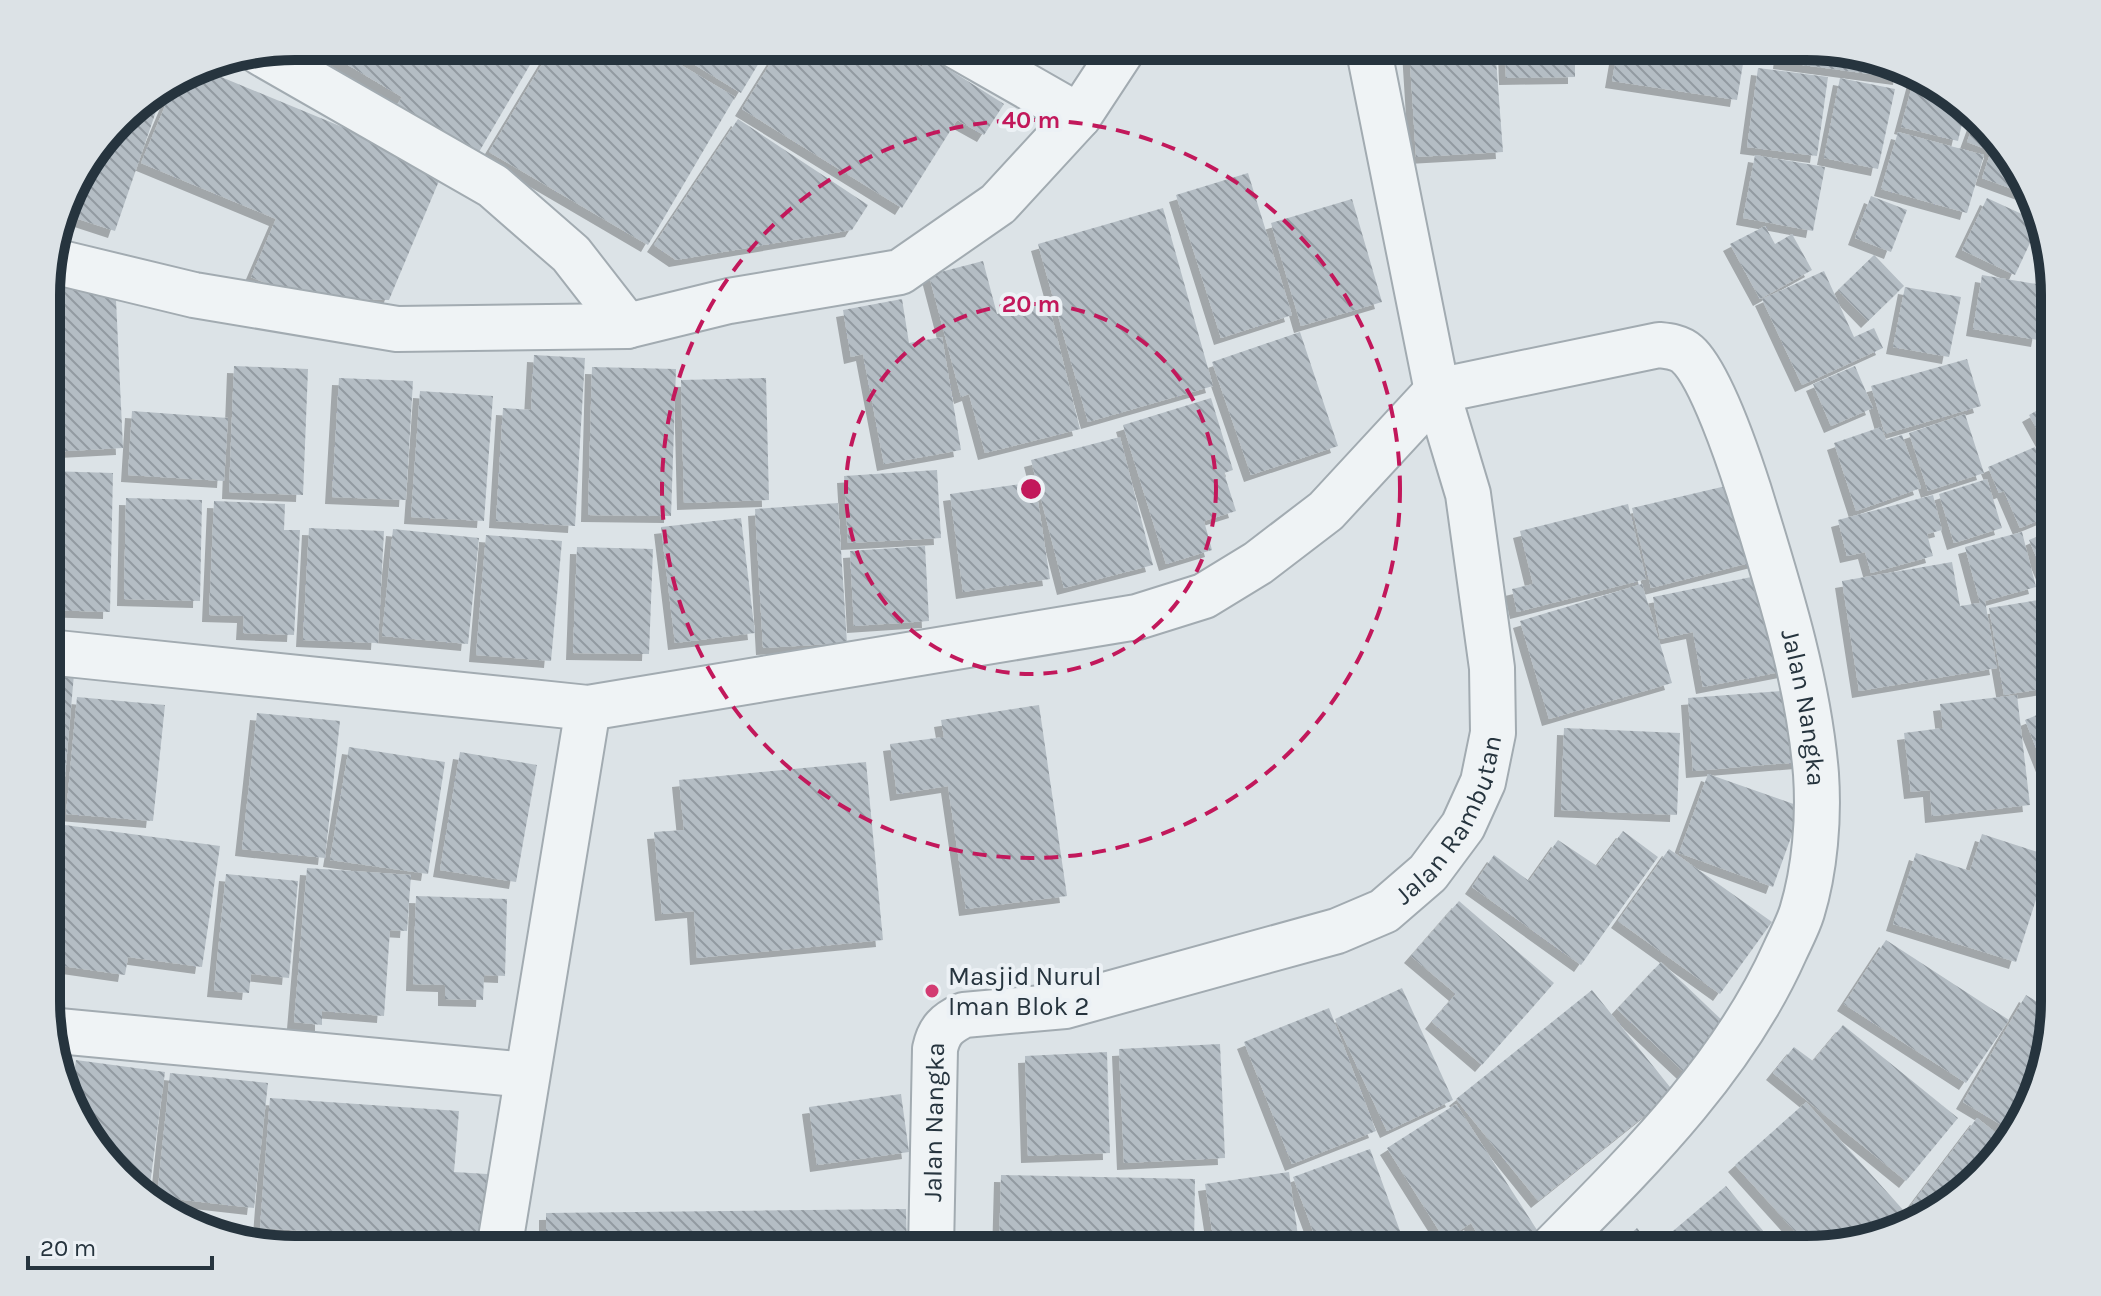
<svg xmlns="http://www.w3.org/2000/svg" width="2101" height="1296" viewBox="0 0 2101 1296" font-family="Karla,sans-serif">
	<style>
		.building { fill: url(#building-back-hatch); filter: url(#shadow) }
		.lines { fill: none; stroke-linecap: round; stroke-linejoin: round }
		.minor-casing { stroke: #a2abb1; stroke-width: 48 }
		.minor { stroke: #eff3f5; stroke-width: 44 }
		.ring { fill: none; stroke: #c2185b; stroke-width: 4; stroke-dasharray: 14 10 }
		.poi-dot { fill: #d33b72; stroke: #ecf1f5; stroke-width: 3 }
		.labels { text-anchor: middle; stroke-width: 8; stroke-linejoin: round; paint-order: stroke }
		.street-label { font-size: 26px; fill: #26343e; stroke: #ecf1f5 }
		.poi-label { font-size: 26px; fill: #26343e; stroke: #ecf1f5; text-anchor: start }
		.rim { fill: none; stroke: #26343e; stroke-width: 10 }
		.centre { fill: #c2185b; stroke: #ecf1f5; stroke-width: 4 }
		.ring-label { font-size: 24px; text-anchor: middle; font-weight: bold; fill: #c2185b; stroke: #ecf1f5; stroke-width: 8; stroke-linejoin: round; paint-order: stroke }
	</style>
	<defs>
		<pattern id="building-back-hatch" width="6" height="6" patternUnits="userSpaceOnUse" patternTransform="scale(2)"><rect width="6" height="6" fill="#b4bdc4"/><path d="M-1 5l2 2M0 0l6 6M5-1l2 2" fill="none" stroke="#929aa1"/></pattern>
		<filter id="shadow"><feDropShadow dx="-7" dy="7" stdDeviation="0" flood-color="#0004"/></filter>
	</defs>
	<rect width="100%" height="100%" fill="#dce3e7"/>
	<path class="building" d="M330 46H541L469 169 387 121 402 97 326 52Z
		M553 46H649L735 97 648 245 489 152Z
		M664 46H769L741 93Z
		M781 46H888L922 67 928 56 1004 104 984 135 957 120 902 208 742 109Z
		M1409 46H1495L1503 152 1416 157Z
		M1505 46H1575V77L1506 78Z
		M1618 46H1746L1737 100 1612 81Z
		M1782 46H1806L1871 55 1901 69 1900 78 1780 62Z
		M197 67 444 169 389 300 302 298 251 277 276 219 141 163 176 80Z
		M1758 68 1828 77 1817 156 1747 147Z
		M1915 75 1944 88 1965 111 1958 141 1901 127Z
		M1840 78 1895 89 1878 169 1824 158Z
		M164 88 115 231 63 214 72 185 131 108Z
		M738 119 868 205 852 230 676 260 654 245Z
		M1975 120 2021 170 2029 195 1982 178 1991 151 1967 142Z
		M1898 132 1984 155 1967 213 1881 189Z
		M1755 155 1825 167 1813 231 1743 218Z
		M1248 173 1292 315 1221 338 1176 195Z
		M1871 196 1907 210 1891 252 1855 238Z
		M1987 198 2037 221 2038 226 2015 275 1962 250Z
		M1352 199 1382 302 1301 326 1271 223Z
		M1163 208 1213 386 1088 422 1038 244Z
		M1765 226 1775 244 1792 234 1812 270 1760 299 1730 244Z
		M1874 255 1904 286 1868 321 1838 290Z
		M983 261 997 314 1048 301 1080 429 985 453 969 394 961 397 929 275Z
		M1824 271 1854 337 1874 328 1883 348 1802 385 1762 299Z
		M1982 275 2048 286 2038 340 1973 329Z
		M115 279 123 448 48 452V283Z
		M1905 287 1961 297 1949 357 1893 347Z
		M902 299 909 343 942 337 961 450 884 464 863 354 851 357 843 310Z
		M1300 332 1338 446 1251 475 1212 362Z
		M534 355 585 358 575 526 496 521 503 408 531 410Z
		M1967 359 1981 406 1885 434 1871 386Z
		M234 366 308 369 303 495 229 492Z
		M1855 366 1873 408 1831 426 1813 384Z
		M592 367 676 369 671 516 588 515Z
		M339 378 413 381 406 500 332 497Z
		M766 378 769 500 684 503 681 380Z
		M420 391 493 396 484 521 411 517Z
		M1211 398 1233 470 1224 473 1236 511 1204 521 1212 550 1166 564 1123 425Z
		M2054 401V460L2029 415Z
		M132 411 228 418 224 481 128 475Z
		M1965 414 1984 473 1928 491 1909 433Z
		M1881 427 1886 440 1902 435 1921 488 1856 511 1834 443Z
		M1120 437 1153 565 1064 588 1031 460Z
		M2035 447 2045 469 2051 468 2054 476V514L2020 528 2004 491 1999 493 1988 467Z
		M937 470 941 538 848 543 844 476Z
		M48 471 113 473 110 612 48 610Z
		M1987 479 2002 528 1954 543 1939 494Z
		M1035 482 1050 579 963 592 950 494Z
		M1743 482 1761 560 1651 588 1632 508Z
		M1933 495 1942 530 1927 534 1933 556 1871 573 1865 552 1847 556 1838 520Z
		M126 498 202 500 200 601 124 599Z
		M214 501 285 504 284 530H300L294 635 243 633 244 616 209 615Z
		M838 503 847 643 763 648 755 509Z
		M1628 504 1646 579 1517 612 1512 589 1533 584 1520 531Z
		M741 518 755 633 675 643 661 527Z
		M309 528 384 531 378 643 303 640Z
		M393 529 479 538 468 644 382 636Z
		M2054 529V598L2029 540Z
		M2022 532 2036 587 1985 601 1997 668 1859 691 1842 581 1952 562 1960 606 1980 603 1965 547Z
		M486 535 562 541 551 661 476 655Z
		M925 546 929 621 854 626 850 551Z
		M577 547 653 549 649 654 573 653Z
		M1771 573 1791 670 1703 687 1693 632 1660 639 1653 597Z
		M1642 584 1672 683 1549 719 1520 621Z
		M2045 599 2054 655V687L2004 695 1989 608Z
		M48 672 74 674 62 811 48 810Z
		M1795 690 1801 762 1693 771 1688 698Z
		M2017 695 2030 805 1932 816 1930 790 1911 792 1904 733 1943 728 1940 704Z
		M77 697 165 705 153 821 66 814Z
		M1039 705 1067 896 966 909 948 786 897 794 890 744 944 737 941 720Z
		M2054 708V788H2052L2025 720Z
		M257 713 340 721 325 858 242 849Z
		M1564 728 1680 733 1677 815 1561 810Z
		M349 747 445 762 428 874 330 860Z
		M460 752 537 765 516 882 440 870Z
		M866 762 883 940 697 958 694 911 662 914 654 832 684 830 679 780Z
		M1708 774 1802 807 1773 887 1679 853Z
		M50 823 220 846 202 967 128 957 125 975 48 964Z
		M1623 831 1658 857 1581 965 1472 887 1494 855 1529 881 1558 840 1597 866Z
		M1982 834 2050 856 2016 962 1893 924 1916 853 1970 871Z
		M1669 849 1772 922 1720 994 1618 921Z
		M307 868 411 875 407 931 390 930 384 1016 322 1011V1025L294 1022Z
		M226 874 298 881 289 978 251 974 249 993 214 990Z
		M416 896 507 899 505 976 484 975 483 1000 445 999V985L413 984Z
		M1459 901 1554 983 1482 1065 1432 1022 1456 994 1411 956Z
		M1886 940 2009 1020 1966 1083 1844 1004Z
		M1661 962 1728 1026 1684 1072 1617 1009Z
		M1402 988 1453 1100 1387 1131 1335 1019Z
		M1592 990 1674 1092 1538 1201 1456 1099Z
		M2026 995 2054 1012V1017L2015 1133 1963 1102Z
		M1329 1008 1376 1131 1292 1164 1244 1042Z
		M1843 1025 1958 1118 1906 1181 1773 1073 1794 1047 1813 1061Z
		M1220 1044 1225 1158 1124 1163 1119 1049Z
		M1107 1052 1110 1153 1028 1156 1025 1056Z
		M76 1060 165 1072 148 1199 88 1139 71 1095Z
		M170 1073 268 1083 254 1208 157 1197Z
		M901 1094 909 1152 817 1165 809 1107Z
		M270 1098 459 1111 454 1172 487 1174 482 1243 260 1228Z
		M1806 1102 1914 1222 1822 1249H1811L1735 1165Z
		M1456 1104 1537 1230 1507 1250H1487L1471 1223 1445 1240 1387 1148Z
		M1977 1118 2009 1143 1928 1217 1911 1205Z
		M1370 1149 1407 1250H1320L1293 1177Z
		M1289 1172 1300 1250H1215L1205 1184Z
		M1001 1175 1195 1179 1194 1250H999Z
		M1726 1186 1779 1250H1612L1637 1228 1653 1248Z
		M154 1205 182 1208 180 1220 157 1208Z
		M906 1209 907 1250H546V1213Z"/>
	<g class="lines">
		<defs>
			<g id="minor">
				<path d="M956 46 1079 116"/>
				<path d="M261 53 493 186 571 254 627 326"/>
				<path d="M49 260 194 295 397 329 627 326 729 301 900 272 998 204 1079 116 1125 46"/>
				<path id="s1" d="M1437 391 1659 345C1669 346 1679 347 1687 354 1711 375 1739 460 1749 491 1777 583 1808 677 1816 774 1819 818 1815 869 1802 912 1798 925 1791 938 1785 951 1733 1068 1639 1160 1550 1250"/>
				<path d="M48 652 588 708 1137 617 1204 596 1258 563 1326 511 1437 391"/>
				<path d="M48 1030 527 1075"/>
				<path d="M499 1250 588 708"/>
				<path id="s2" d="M931 1250 935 1049C939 1030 947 1023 964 1015L1065 1006 1337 931 1384 911 1428 873 1463 826 1483 782 1493 733 1492 668 1468 494 1437 391 1368 46"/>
			</g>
		</defs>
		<use href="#minor" class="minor-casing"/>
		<use href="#minor" class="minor"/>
	</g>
	<g class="ring">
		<circle cx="1031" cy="489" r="185"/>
		<circle cx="1031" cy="489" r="369"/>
	</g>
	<circle class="poi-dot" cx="932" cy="991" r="8"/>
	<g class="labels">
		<g class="street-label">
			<text dy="9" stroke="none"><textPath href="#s1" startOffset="632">Jalan Nangka</textPath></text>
			<text dy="9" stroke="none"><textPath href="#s2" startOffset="798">Jalan Rambutan</textPath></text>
			<text dy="9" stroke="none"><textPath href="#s2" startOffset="128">Jalan Nangka</textPath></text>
		</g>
		<g class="poi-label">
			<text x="948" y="985">Masjid Nurul<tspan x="948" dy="30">Iman Blok 2</tspan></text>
		</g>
	</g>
	<path d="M0 0H2101V1296H0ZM295 60H1806A235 235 0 0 1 2041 295V1001A235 235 0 0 1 1806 1236H295A235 235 0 0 1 60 1001V295A235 235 0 0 1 295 60Z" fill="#dce2e6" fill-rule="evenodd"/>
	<path class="rim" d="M295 60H1806A235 235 0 0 1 2041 295V1001A235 235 0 0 1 1806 1236H295A235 235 0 0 1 60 1001V295A235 235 0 0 1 295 60Z"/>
	<circle cx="1031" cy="489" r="12" class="centre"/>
	<g class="ring-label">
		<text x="1031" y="128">40 m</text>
		<text x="1031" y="312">20 m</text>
	</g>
	<path d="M28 1256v12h184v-12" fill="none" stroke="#26343e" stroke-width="4"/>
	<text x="40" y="1256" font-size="24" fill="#26343e" stroke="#ecf1f5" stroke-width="6" paint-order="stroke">20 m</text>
</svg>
